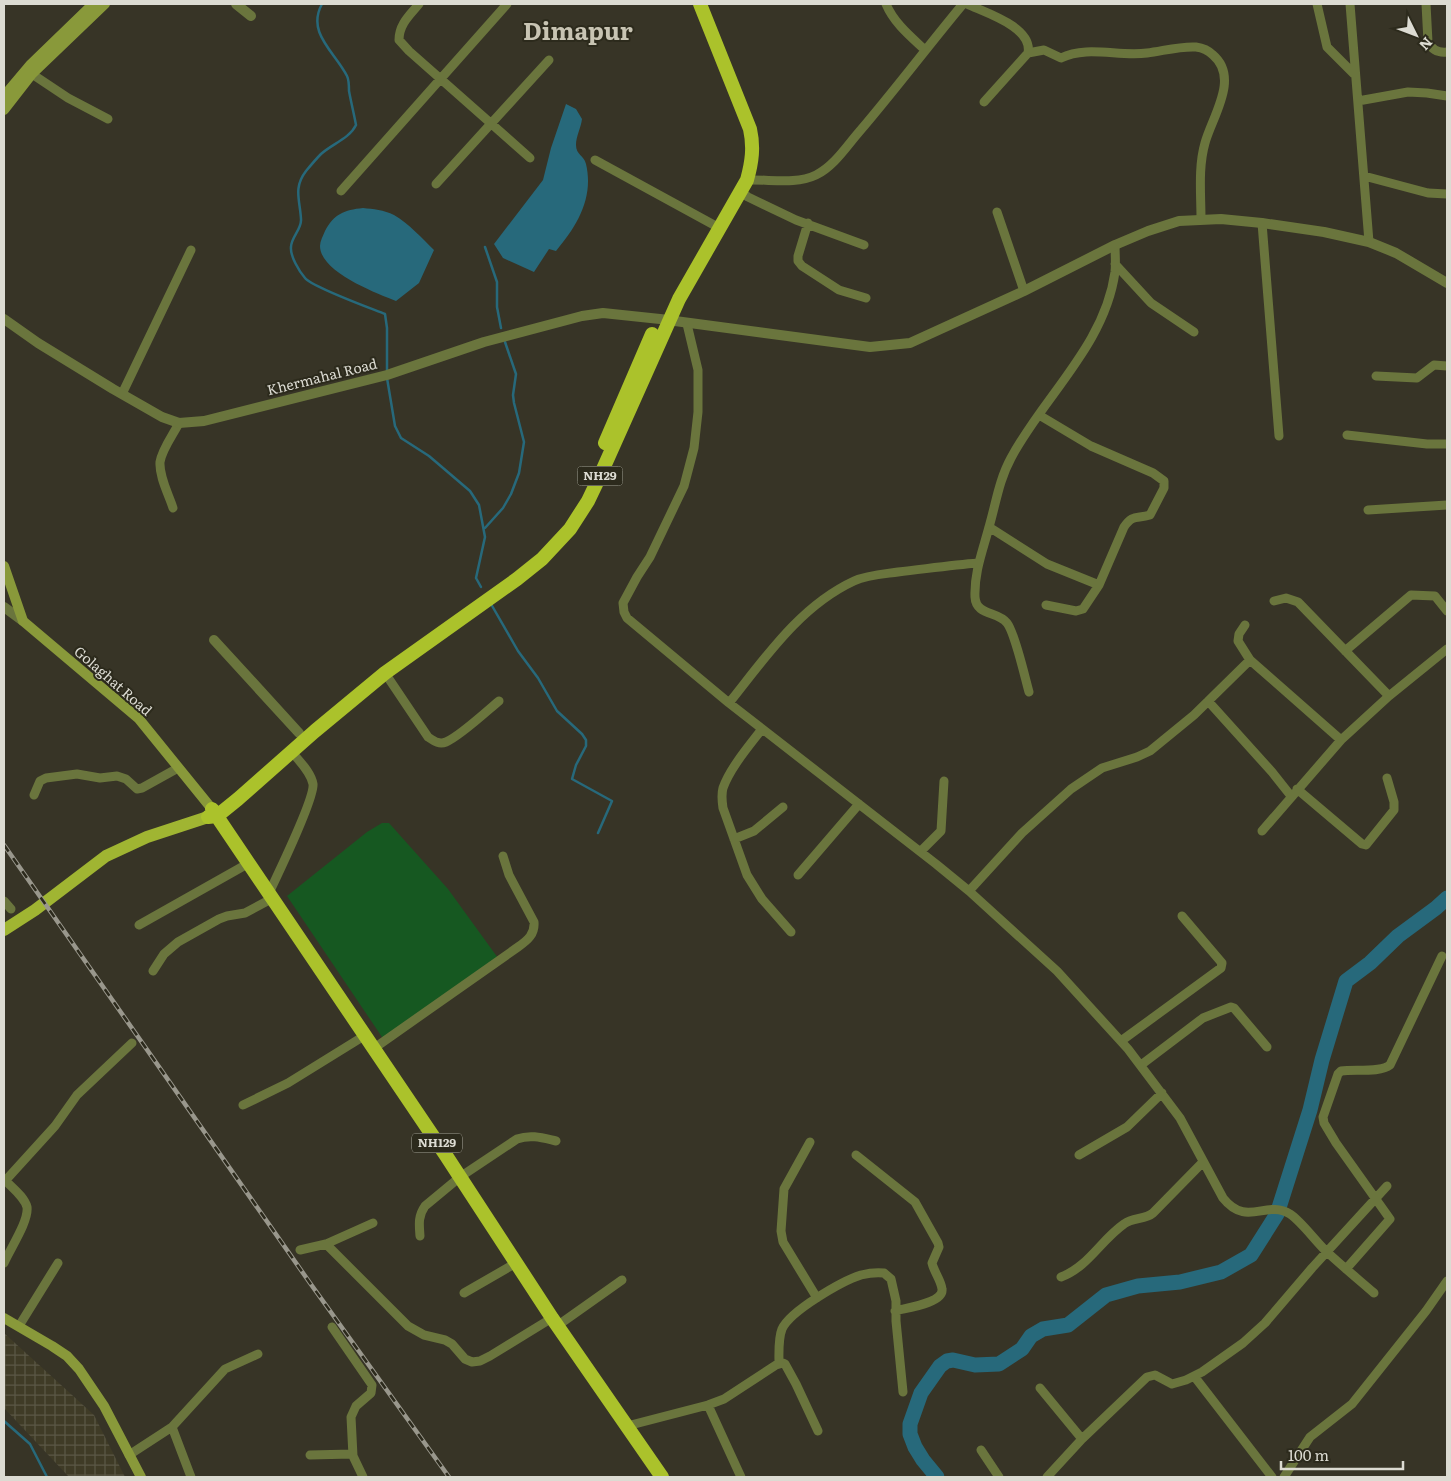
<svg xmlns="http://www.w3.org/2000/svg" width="1451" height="1481" viewBox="0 0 1451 1481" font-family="Literata,serif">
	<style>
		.industrial { fill: url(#industrial-grid) }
		.pitch { fill: #165821 }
		.water { fill: #27697b }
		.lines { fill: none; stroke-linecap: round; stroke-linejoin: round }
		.stream { stroke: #27697b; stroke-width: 2.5 }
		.river { stroke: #27697b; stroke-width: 15 }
		.minor { stroke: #6a753d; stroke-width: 9 }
		.tertiary { stroke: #6a753d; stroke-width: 10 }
		.secondary { stroke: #89993a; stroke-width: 10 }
		.primary { stroke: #a0b532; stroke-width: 12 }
		.trunk { stroke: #abc22b; stroke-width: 14 }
		.rail-casing { stroke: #99978c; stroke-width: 4.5 }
		.rail { stroke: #2c2a1c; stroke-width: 2.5; stroke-dasharray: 8; stroke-linecap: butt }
		.labels { text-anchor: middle; stroke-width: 4; stroke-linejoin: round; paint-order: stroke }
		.shield { fill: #2c2a1c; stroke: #a7a69b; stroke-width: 1 }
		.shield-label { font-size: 12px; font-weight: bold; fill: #dcdbd2 }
		.street-label { font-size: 14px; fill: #dcdbd2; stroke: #2c2a1c }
		.town-label { font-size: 24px; font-weight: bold; fill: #c8c4b3; stroke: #2c2a1c }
	</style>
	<defs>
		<pattern id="industrial-grid" width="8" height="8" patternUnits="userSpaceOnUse" patternTransform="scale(1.25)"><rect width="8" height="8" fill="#3f3b26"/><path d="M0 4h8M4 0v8" fill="none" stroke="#5a5745"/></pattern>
	</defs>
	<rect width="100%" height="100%" fill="#373426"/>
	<path class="industrial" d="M4 1333 94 1415 125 1477H69L4 1408Z"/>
	<path class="pitch" d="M382 823H389L448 889 498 958 384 1040 287 896 367 832Z"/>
	<path class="water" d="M566 104 576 109 582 119C581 128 576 136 576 145 576 155 584 155 586 164 594 198 577 226 556 251L549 249 534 272 503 258 494 244 543 180 551 148Z
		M363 208C373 209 384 210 394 215 409 224 422 238 434 250L419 283 396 301C376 293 320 272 320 246 320 241 323 236 325 231 334 214 344 210 363 208Z"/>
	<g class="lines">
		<path class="stream" d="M322 4C306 33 335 52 347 76 349 80 349 86 349 91 351 102 354 114 356 125 350 138 332 144 321 154 316 159 311 165 306 171 293 188 300 200 301 219 302 229 291 237 291 247 290 256 299 271 305 278 312 287 370 308 385 314L387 328V373
			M485 247 497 282V307L501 328
			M387 378 395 426 401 438 429 456 470 491 479 505 485 537 476 578 481 587
			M485 528 503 508 511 494 519 473 524 442 514 403 513 395 516 374 505 342
			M491 604 518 651 538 678 557 711 582 734 586 740V746L576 765 572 779 612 801 598 833
			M4 1421 30 1444 47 1477"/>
		<path class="river" d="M937 1477 923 1460 915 1447 910 1434V1424L921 1393 940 1366 947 1361 953 1360 975 1365 999 1364 1022 1349 1031 1336 1043 1329 1068 1325 1106 1295 1138 1286 1180 1282 1221 1272 1251 1255 1277 1214 1310 1110 1322 1060 1346 981 1370 963 1398 936 1436 908 1447 898"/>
		<path class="minor" d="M419 4C410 15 399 24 399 40L409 51 530 158
			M886 4C894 23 910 36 925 50
			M967 4C986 13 1033 27 1028 53L984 102
			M1317 4 1327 47 1354 74
			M1350 4 1369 242
			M1426 4 1428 42C1432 50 1438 53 1447 52
			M1028 53 1044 50 1061 58C1087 45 1119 57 1147 53 1163 51 1180 46 1196 47 1204 48 1208 50 1213 55 1240 78 1212 117 1205 143 1198 167 1201 195 1201 219
			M32 74 68 98 108 119
			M1358 101 1408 92 1427 93 1447 96
			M595 160 714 225
			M1364 176 1428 193 1447 194
			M747 180C770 179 795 185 816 175 834 166 846 147 859 132 895 90 928 46 963 4
			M436 184 549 60
			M341 191 507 4
			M741 192 748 197 796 220 864 245
			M997 212 1024 291
			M808 223 798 256V261L802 266 839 290 866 298
			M1262 223 1279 436
			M1115 264 1151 303 1194 332
			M687 324 698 370V412L694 448 684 486 650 557 637 577 623 603 624 612 627 618 729 703 936 864 969 891 1057 971 1128 1049 1180 1118 1223 1198C1247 1228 1266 1199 1290 1214 1302 1222 1316 1242 1327 1252 1342 1266 1358 1279 1374 1293
			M1376 376 1417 378 1434 365 1447 366
			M122 394 191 250
			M1039 415 1091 446 1153 473 1164 481V488L1150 515C1136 519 1133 514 1124 527L1099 585 1083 609 1076 611 1046 605
			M1347 435 1427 444H1447
			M173 508C169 495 159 477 160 462 162 449 173 435 179 423
			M1368 510 1447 505
			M989 527 1047 564 1099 585
			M1274 601 1286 598 1298 602 1389 696 1447 649
			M1245 625 1239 634 1238 641 1250 660 1341 740
			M1345 651 1411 595 1435 596 1447 611
			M385 673 428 737C434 741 439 745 446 742 459 737 487 711 499 701
			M1029 692C1025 678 1015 633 1007 623 998 611 976 616 975 597 974 572 983 550 989 527 996 503 999 480 1011 458 1044 396 1105 345 1115 272 1116 263 1115 254 1115 245
			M1208 701 1272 772 1291 796
			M729 703C765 658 800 606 854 581 867 575 884 574 898 572 925 569 952 565 978 563
			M762 729C749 746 730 768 723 788 721 795 722 801 723 808L747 875 762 899 791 932
			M1297 789 1362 844 1366 845 1394 810V802L1387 778
			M34 795 40 781 46 778 77 774 100 778 117 776 126 779 137 789 142 788 178 768
			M1262 831 1341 740 1389 696
			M734 839 754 831 783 807
			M921 851 941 831 944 781
			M798 875 859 804
			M969 891 1022 833 1071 789 1102 768 1137 757 1150 751 1194 715 1250 660
			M269 893C277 876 315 798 313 784 311 772 299 761 292 752
			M4 901 11 909
			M139 925 249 863
			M153 971 164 954 178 942 219 919 227 916 245 913 273 898
			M1121 1041 1221 968 1222 963 1182 916
			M373 1049 518 947C528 940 535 934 534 922L509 875 503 856
			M1141 1065 1203 1018 1231 1007 1234 1008 1267 1047
			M243 1105 288 1083 364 1036
			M810 1142 784 1189 781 1231 783 1242 817 1298
			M856 1155 915 1202 938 1243 939 1247 932 1263C934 1272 941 1280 942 1289 944 1303 906 1308 895 1311
			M1079 1155 1127 1127 1162 1093
			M4 1179C11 1187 24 1196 27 1207 29 1221 10 1249 4 1263
			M5 1181 55 1126 77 1095 132 1043
			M420 1236C419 1224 418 1216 425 1206L460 1177 517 1139C531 1134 543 1138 556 1141
			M326 1244 408 1326 424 1335 445 1340 452 1344 465 1359 472 1362 480 1361 490 1356 552 1318
			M300 1250 326 1244 373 1223
			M1346 1269 1390 1219 1336 1143 1324 1123 1323 1117 1338 1074 1341 1071C1354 1069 1380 1073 1390 1065L1442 956
			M1061 1277C1088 1267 1101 1240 1124 1224 1133 1217 1145 1220 1153 1213L1203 1162
			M464 1293 516 1263
			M19 1326 58 1263
			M557 1326 622 1280
			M332 1327 372 1385 371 1393 356 1406 351 1417 353 1456 363 1477
			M779 1364C779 1353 778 1339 782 1329 790 1311 842 1281 861 1275 869 1273 876 1272 884 1273L891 1279 896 1301V1321L903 1392
			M1194 1376 1272 1477
			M1040 1388 1082 1439
			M708 1405 741 1477
			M627 1426 708 1405 724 1399 776 1365 783 1363 785 1364 796 1384 818 1431
			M172 1427 191 1477
			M981 1450 999 1477
			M129 1455 172 1427 225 1369 258 1354
			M310 1455 352 1454
			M1047 1477 1082 1439 1147 1377 1155 1375 1172 1384 1186 1380 1202 1372 1243 1343 1265 1323 1312 1268 1387 1186
			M1284 1477 1310 1437 1352 1404 1426 1311 1447 1281"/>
		<path class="tertiary" d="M236 4 251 16
			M4 319 38 343 113 389 162 417 179 423 204 421 387 375 484 342 582 316 603 313 660 319 870 347 910 343 1024 291 1115 245 1148 231 1179 221 1221 219 1262 223 1324 232 1369 242 1396 253 1447 283
			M4 607 23 621
			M214 640 299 733"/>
		<path class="secondary" d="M4 96 31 64 93 4
			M4 110 32 74 105 4
			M4 566 23 621 139 719 212 809
			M4 1318 52 1346 67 1356 79 1369 104 1406 141 1477"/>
		<path class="primary" d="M4 930 35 910 106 856 147 837 208 817"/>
		<path class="trunk" d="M605 443 652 334
			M212 809 445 1154 552 1318 662 1477
			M208 817 217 816 238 799 315 731 385 673 517 579 542 559 570 529 588 501 599 478 679 299 747 180C752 162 754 147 750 129L700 4"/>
		<defs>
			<path id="rail" d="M4 845 310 1283 449 1477"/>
		</defs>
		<use href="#rail" class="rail-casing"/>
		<use href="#rail" class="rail"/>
	</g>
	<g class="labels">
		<g class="shield">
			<rect x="577.5" y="466.5" width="45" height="19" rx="4"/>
			<rect x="412" y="1133.5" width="50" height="19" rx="4"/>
		</g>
		<g class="shield-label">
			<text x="600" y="480">NH29</text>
			<text x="437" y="1147">NH129</text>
		</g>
		<g class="street-label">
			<text transform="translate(322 377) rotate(-14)" y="5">Khermahal Road</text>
			<text transform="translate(113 681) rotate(41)" y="5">Golaghat Road</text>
		</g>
		<g class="town-label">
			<text x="578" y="40">Dimapur</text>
		</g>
	</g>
	<rect width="1451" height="1481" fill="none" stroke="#dcdbd2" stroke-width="10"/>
	<g transform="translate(1416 35) rotate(132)" stroke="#2c2a1c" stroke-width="4" paint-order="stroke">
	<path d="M0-4L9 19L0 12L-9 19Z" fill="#dcdbd2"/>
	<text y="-8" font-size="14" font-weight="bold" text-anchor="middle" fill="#dcdbd2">N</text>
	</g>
	<path d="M1281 1461v8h122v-8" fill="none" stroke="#dcdbd2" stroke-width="2.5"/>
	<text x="1288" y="1461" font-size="15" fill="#dcdbd2" stroke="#2c2a1c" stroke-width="4" paint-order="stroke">100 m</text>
</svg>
